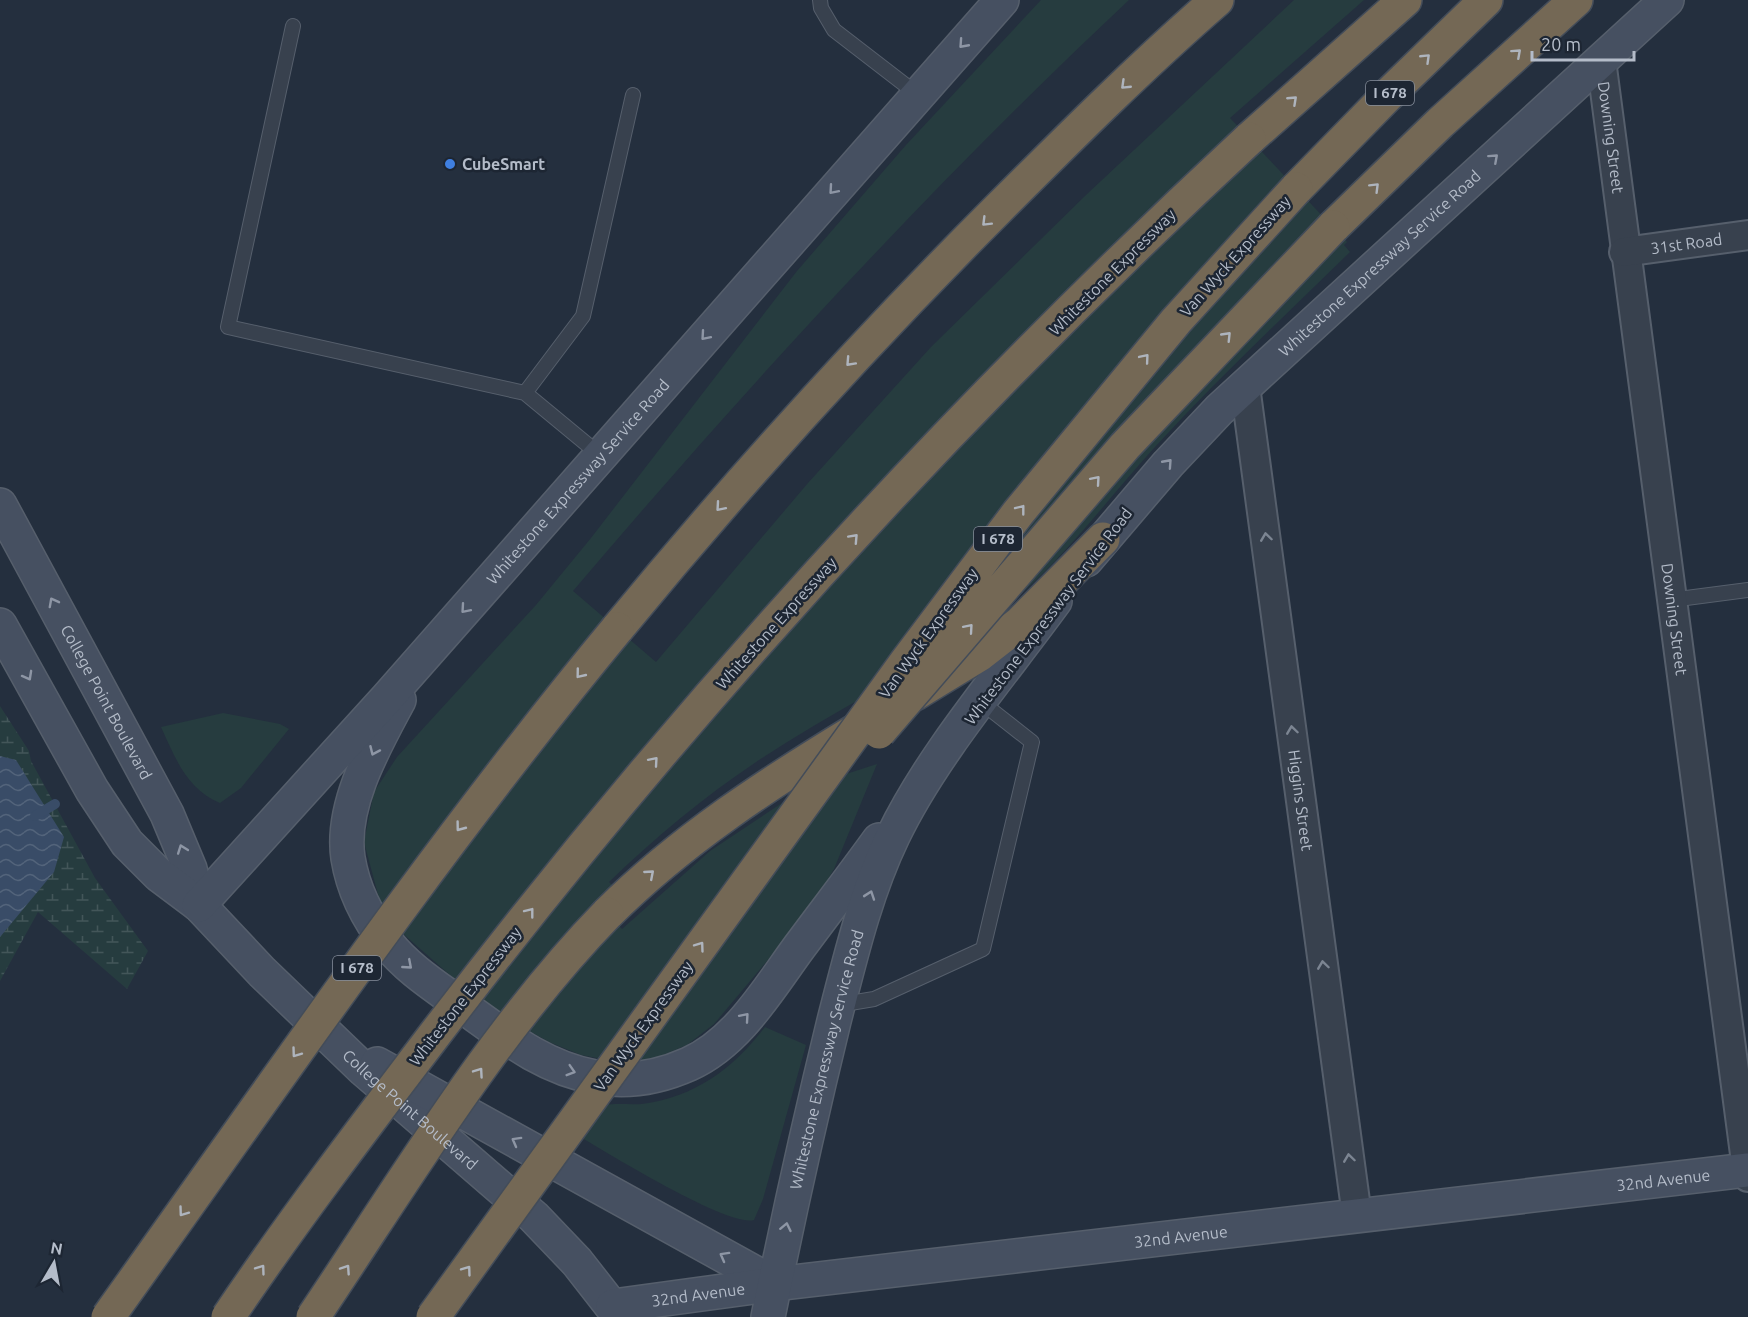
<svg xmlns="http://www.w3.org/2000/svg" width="1748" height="1317" viewBox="0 0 1748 1317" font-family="Ubuntu,sans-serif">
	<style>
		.green { fill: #263c3f }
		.wetland { fill: url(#wetland-marsh) }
		.water { fill: url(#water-waves) }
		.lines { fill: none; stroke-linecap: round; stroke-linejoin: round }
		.stream { stroke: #394c67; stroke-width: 10 }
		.lane-casing { stroke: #565f6c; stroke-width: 16 }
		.street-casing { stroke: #565f6c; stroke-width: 32 }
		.secondary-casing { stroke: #565f6c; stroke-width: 36 }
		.highway-casing { stroke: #434c59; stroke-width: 36 }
		.lane { stroke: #38414e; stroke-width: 14 }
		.street { stroke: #38414e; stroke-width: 28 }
		.secondary { stroke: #465061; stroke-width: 33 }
		.highway { stroke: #746855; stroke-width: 33 }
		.highway-bridge-casing { stroke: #434c59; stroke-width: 36; stroke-linecap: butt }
		.highway-bridge { stroke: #746855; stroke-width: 33 }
		.oneway { stroke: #8e96a5 }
		.oneway2 { stroke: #aeb4bd }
		.oneway3 { stroke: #7c8592 }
		.shop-dot { fill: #3f7fe0; stroke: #1d2633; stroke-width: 2 }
		.labels { text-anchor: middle; stroke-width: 5; stroke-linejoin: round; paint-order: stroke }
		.shield { fill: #1d2633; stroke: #878f9c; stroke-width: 1.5 }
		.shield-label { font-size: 15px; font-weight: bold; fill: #b4bcc9 }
		.street-label { font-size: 16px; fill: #b4bcc9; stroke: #1d2633 }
		.poi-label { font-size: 16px; font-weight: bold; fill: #b4bcc9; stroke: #1d2633; text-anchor: start }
	</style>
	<defs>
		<pattern id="wetland-marsh" width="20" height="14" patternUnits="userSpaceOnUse" patternTransform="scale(1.5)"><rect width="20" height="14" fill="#263c3f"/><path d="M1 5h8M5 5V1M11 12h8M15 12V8" fill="none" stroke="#435659"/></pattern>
		<pattern id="water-waves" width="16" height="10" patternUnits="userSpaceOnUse" patternTransform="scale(1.5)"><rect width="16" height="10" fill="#394c67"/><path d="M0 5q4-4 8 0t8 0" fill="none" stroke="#53647b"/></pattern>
	</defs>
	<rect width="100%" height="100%" fill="#242f3e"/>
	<path class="green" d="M1041 0H1129C933 184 748 385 573 591L656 662 808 483 931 347 1086 195 1294 0H1364L1230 118 1347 242 1344 245 1350 252C1285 316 1217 379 1155 447 1111 495 1072 549 1023 592 947 657 853 699 770 753 712 790 659 834 609 882L612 885 596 903 622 929 710 851 806 787 877 764 834 869 809 911 714 1024 687 1045 661 1056 644 1060 602 1059 581 1055 549 1042 506 1018 451 976 384 917 364 842 374 792 397 757 536 605 591 538 797 271 906 145Z
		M223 713 280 724 289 729 241 788 220 803C186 789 175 757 161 727Z
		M765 1027 806 1045 763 1199 754 1220C726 1228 588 1141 557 1123 571 1117 590 1106 605 1105 617 1103 630 1105 642 1104 695 1097 733 1069 765 1027Z"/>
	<path class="wetland" d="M0 706 29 751 31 761 95 878 148 951 127 989 38 912 0 981Z"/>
	<path class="water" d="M0 756 16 760 64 837 54 872 0 937Z"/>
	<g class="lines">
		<path class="stream" d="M35 816 55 804"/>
		<defs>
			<path id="lane" d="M820 0 821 8 834 30 917 94
				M293 26 228 327 525 393 600 455
				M525 393 583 316 633 95
				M1671 600 1748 590
				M838 1005 874 999 983 949 1032 742 981 702"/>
			<g id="street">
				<path id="s1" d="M1601 60 1748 1177"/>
				<path id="s2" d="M1624 252 1748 235"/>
				<path id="s3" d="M1245 386 1357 1216"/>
			</g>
			<g id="secondary">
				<path id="s4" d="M0 505 167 814 190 869 199 905"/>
				<path id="s5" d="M1086 560 1168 464 1219 410 1667 0"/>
				<path id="s6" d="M0 625 92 790 127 843 159 875 199 905 262 972 364 1070 534 1217 577 1262 620 1317"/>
				<path d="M399 700C375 745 340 805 348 858 353 889 368 919 388 944 408 969 435 986 461 1005 503 1035 543 1068 595 1077 627 1083 660 1077 689 1064 738 1042 769 988 800 946 826 911 853 876 879 840"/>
				<path id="s7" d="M199 905 387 698 1002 0"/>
				<path d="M377 1064 775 1284"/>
				<path id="s8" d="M613 1306 775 1284 1748 1170"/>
				<path id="s9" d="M768 1317C788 1218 810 1119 834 1021 850 959 865 894 893 836 932 755 1001 675 1055 601"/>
			</g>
			<path id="highway" d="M1249 139 1405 0
				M1296 189 1387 96 1486 0
				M1333 227 1440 123 1576 0
				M617 629C737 483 864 343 997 210 1069 138 1141 66 1217 0
				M915 694 979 655 1020 623 1103 539
				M607 914C681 840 769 783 858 729"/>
		</defs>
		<use href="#lane" class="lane-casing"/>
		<use href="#street" class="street-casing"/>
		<use href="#secondary" class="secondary-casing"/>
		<use href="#highway" class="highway-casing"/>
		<use href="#lane" class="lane"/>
		<use href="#street" class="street"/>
		<use href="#secondary" class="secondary"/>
		<use href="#highway" class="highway"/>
		<defs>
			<path id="highway-bridge" d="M879 732 1125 446 1333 227
				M108 1317C274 1085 435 849 617 629
				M228 1317C292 1222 362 1130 432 1038 677 716 952 415 1249 139
				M313 1317C404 1182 494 1030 607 914
				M433 1317 906 662 1018 513 1176 321 1296 189"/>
		</defs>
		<use href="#highway-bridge" class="highway-bridge-casing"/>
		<use href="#highway-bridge" class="highway-bridge"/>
	</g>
	<defs><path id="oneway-chevron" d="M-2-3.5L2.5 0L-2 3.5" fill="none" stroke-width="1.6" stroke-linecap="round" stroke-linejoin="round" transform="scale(1.5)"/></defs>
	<g class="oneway">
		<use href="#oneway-chevron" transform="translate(963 44) rotate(132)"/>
		<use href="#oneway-chevron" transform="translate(1494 158) rotate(-42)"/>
		<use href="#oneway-chevron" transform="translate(833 190) rotate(131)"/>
		<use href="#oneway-chevron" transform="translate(705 336) rotate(131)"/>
		<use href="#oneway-chevron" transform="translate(1168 463) rotate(-48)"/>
		<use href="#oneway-chevron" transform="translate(53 602) rotate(-118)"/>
		<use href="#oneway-chevron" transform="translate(465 609) rotate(131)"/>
		<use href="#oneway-chevron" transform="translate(28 676) rotate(61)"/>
		<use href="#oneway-chevron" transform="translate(374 751) rotate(114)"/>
		<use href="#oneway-chevron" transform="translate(182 849) rotate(-110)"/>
		<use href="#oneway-chevron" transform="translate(870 895) rotate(-71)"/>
		<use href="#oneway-chevron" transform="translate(408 965) rotate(41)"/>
		<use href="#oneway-chevron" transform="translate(745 1017) rotate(-49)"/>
		<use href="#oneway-chevron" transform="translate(571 1071) rotate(17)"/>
		<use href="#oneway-chevron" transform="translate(516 1141) rotate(-151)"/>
		<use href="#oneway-chevron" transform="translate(786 1227) rotate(-78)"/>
		<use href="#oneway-chevron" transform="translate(724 1256) rotate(-151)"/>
	</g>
	<g class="oneway2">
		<use href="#oneway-chevron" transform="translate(1517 53) rotate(-42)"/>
		<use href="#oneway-chevron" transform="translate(1426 58) rotate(-44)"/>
		<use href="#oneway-chevron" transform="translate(1125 85) rotate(136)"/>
		<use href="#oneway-chevron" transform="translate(1293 100) rotate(-43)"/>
		<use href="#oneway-chevron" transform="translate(1375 187) rotate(-45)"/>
		<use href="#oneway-chevron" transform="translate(986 222) rotate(135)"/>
		<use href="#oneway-chevron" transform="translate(1227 336) rotate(-46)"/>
		<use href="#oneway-chevron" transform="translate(1145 358) rotate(-50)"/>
		<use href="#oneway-chevron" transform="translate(850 362) rotate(133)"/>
		<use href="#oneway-chevron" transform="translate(1096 480) rotate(-49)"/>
		<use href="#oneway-chevron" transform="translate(720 507) rotate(131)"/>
		<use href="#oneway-chevron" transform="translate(1021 509) rotate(-52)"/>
		<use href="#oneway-chevron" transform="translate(854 538) rotate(-47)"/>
		<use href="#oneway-chevron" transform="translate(969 628) rotate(-49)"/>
		<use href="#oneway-chevron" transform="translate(580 674) rotate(129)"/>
		<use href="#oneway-chevron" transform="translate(654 761) rotate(-49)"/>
		<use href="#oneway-chevron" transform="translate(460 827) rotate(127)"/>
		<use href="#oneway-chevron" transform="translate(650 874) rotate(-41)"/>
		<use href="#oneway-chevron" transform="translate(530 912) rotate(-52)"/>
		<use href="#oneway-chevron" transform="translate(700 946) rotate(-54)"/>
		<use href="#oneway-chevron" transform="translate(296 1053) rotate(126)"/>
		<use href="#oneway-chevron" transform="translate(479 1072) rotate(-55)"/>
		<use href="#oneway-chevron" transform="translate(183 1212) rotate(126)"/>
		<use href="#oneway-chevron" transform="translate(261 1269) rotate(-54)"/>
		<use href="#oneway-chevron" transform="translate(346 1269) rotate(-56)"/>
		<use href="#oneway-chevron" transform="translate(467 1270) rotate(-54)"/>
	</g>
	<g class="oneway3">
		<use href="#oneway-chevron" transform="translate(1266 537) rotate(-98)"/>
		<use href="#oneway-chevron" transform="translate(1292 730) rotate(-98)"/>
		<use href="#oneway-chevron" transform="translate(1323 965) rotate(-98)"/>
		<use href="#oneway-chevron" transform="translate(1349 1158) rotate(-98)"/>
	</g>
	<circle class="shop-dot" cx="450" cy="164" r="6"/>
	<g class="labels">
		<g class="shield">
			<rect x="1366" y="81" width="48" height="24" rx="4.5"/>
			<rect x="974" y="527" width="48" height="24" rx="4.5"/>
			<rect x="333" y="956" width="48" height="24" rx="4.5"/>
		</g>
		<g class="shield-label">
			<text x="1390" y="98">I 678</text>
			<text x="998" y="544">I 678</text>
			<text x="357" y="973">I 678</text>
		</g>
		<g class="street-label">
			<text dy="6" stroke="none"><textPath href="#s1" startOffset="78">Downing Street</textPath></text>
			<text dy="6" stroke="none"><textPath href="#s2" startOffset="63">31st Road</textPath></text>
			<text transform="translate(1235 256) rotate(-48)" y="6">Van Wyck Expressway</text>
			<text dy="6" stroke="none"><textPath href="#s5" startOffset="418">Whitestone Expressway Service Road</textPath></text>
			<text transform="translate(1112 272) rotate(-45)" y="6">Whitestone Expressway</text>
			<text dy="6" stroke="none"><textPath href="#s7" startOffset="568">Whitestone Expressway Service Road</textPath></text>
			<text transform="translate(1048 616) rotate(-53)" y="6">Whitestone Expressway Service Road</text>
			<text dy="6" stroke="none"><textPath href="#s1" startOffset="564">Downing Street</textPath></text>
			<text transform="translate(776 623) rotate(-48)" y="6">Whitestone Expressway</text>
			<text transform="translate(928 633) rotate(-54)" y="6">Van Wyck Expressway</text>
			<text dy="6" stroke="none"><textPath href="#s4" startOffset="224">College Point Boulevard</textPath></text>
			<text dy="6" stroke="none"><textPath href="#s3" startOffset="418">Higgins Street</textPath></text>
			<text transform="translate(465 996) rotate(-52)" y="6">Whitestone Expressway</text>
			<text transform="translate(643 1026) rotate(-54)" y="6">Van Wyck Expressway</text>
			<text dy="6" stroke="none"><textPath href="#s9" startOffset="264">Whitestone Expressway Service Road</textPath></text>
			<text dy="6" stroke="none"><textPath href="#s6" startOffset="642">College Point Boulevard</textPath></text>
			<text dy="6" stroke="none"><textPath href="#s8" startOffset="1058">32nd Avenue</textPath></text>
			<text dy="6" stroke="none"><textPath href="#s8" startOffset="572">32nd Avenue</textPath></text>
			<text dy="6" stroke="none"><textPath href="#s8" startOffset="86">32nd Avenue</textPath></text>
		</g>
		<g class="poi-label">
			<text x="462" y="170">CubeSmart</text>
		</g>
	</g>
	<g transform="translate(54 1263) rotate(10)" stroke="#1d2633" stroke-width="4.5" paint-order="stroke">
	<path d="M0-4.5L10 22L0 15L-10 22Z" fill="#b4bcc9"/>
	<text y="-9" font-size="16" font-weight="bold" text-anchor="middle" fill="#b4bcc9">N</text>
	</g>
	<path d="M1532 51v9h102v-9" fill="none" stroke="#b4bcc9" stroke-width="3"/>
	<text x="1541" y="51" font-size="18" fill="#b4bcc9" stroke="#1d2633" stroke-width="4.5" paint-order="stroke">20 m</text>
</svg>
